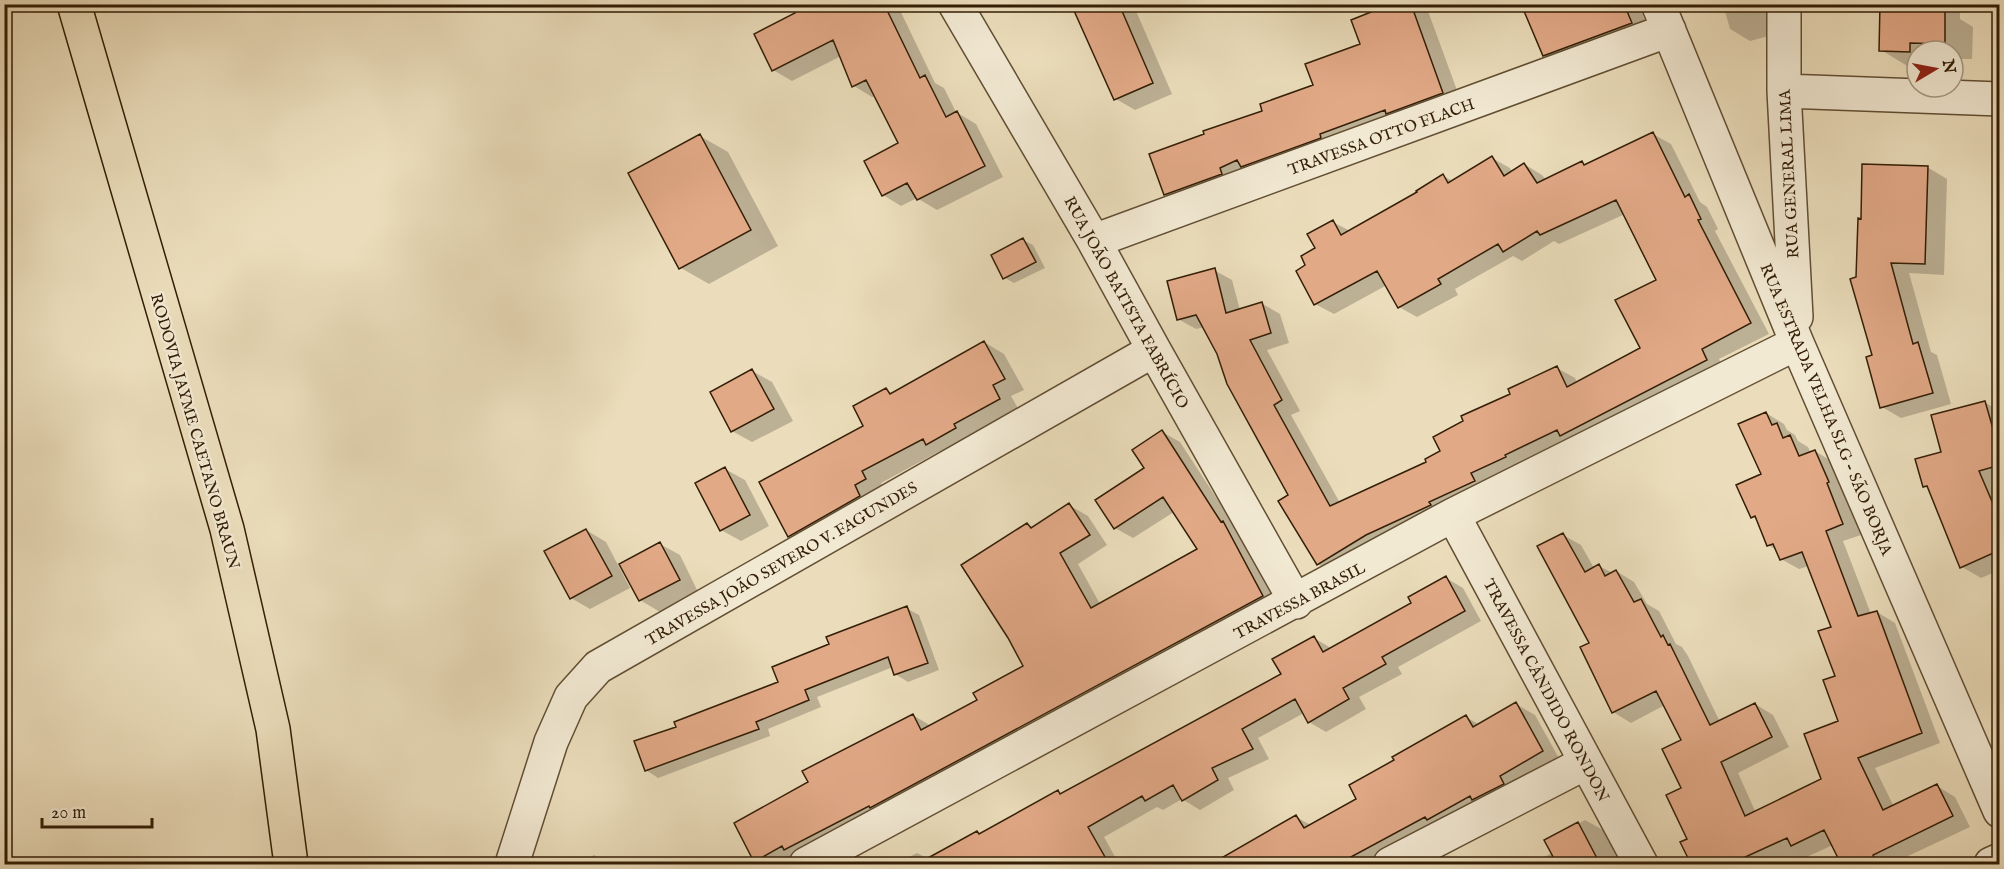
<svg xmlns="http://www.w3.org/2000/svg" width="2004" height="869" viewBox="0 0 2004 869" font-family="'IM FELL English',serif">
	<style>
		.shadow { fill: #0003 }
		.building { fill: #e2a987; stroke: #331e06; stroke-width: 1.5 }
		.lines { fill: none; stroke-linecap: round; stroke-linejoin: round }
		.minor-casing { stroke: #614e33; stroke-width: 36 }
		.highway-casing { stroke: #331e06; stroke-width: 36 }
		.minor { stroke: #f2e9d3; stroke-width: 33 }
		.highway { stroke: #ebddbb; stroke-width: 33 }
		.labels { text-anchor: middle; stroke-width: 4.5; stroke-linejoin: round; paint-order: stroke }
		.street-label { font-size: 16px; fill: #331e06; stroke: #f2e9d3 }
	</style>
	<rect width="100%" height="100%" fill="#ebddbb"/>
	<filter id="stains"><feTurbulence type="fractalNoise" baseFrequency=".00333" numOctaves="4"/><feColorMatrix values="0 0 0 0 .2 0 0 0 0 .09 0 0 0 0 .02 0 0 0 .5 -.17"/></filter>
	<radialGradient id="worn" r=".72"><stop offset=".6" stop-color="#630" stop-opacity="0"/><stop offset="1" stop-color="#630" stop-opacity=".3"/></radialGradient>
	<path class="shadow" d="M793 4H897L935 83 944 88 956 112 976 124 1003 177 937 210 917 198 901 206 883 195 900 144 876 96 872 97 854 86 841 56 792 81 773 70 797 14Z
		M1073 4H1133L1172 94 1135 110 1116 99Z
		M1396 4H1417L1428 11 1462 104 1185 206 1165 194 1264 112 1315 86 1362 45Z
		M1522 4H1638L1651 35 1563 67 1544 55Z
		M1723 4H1780L1784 32 1750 41 1730 29Z
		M1882 4H1960V19L1973 27 1972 59H1953V51H1917V67H1909L1881 50Z
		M1653 134 1671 144 1700 202 1707 207 1718 229 1715 231 1769 334 1719 359 1724 370 1336 575 1318 564 1280 502 1290 496 1205 327 1196 329 1178 319 1214 270 1232 280 1240 310 1261 303 1280 314 1289 343 1267 350 1300 411 1291 415 1340 503 1429 463 1512 395 1557 368 1575 378 1577 383 1641 349 1658 281 1625 214 1559 244 1554 241 1522 261 1513 256 1455 289 1458 295 1417 317 1399 307 1387 285 1334 314 1315 304 1307 266 1333 222 1350 231 1419 193 1443 176 1453 181 1492 158 1510 168 1512 172 1524 164 1542 175 1546 180 1582 163 1587 165Z
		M700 136 728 152 778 246 709 284 681 268Z
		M1927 167 1947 179 1944 275 1909 273 1931 352 1937 355 1951 404 1901 418 1882 407 1874 356 1857 278 1862 220Z
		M1023 240 1033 245 1045 268 1014 283 1005 278Z
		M984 342 1004 354 1024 390 1011 396 1019 410 947 455 940 451 881 483 885 491 809 547 790 536 865 426 886 390 893 394Z
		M752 371 772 382 793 421 752 442 732 431Z
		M1984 402 2000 411V481L1997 482 2000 486V570L1981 578 1962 567 1929 489 1925 486 1943 453Z
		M1766 413 1784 424 1787 430 1795 435 1798 441 1808 447 1811 453 1815 451 1833 462 1861 535 1843 541 1871 614 1877 612 1895 623 1940 743 1875 768 1894 807 1937 786 1955 797 1970 827 1891 864H1843L1833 845 1791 864H1693L1682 842 1689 839 1683 789V740L1665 705 1631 723 1613 712 1591 643 1563 535 1581 545 1594 568 1599 566 1613 573 1616 571 1634 582 1647 604 1659 611 1676 644 1682 647 1688 656 1720 722 1755 704 1773 715 1789 747 1738 773 1756 813 1823 780 1840 721 1833 627 1809 566 1799 569 1781 559 1778 551 1768 545 1758 520 1753 517 1763 474Z
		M1162 432 1180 442 1238 531 1281 607 786 864H762L755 861 810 782 913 715 931 726 979 700 1025 666 1027 524 1034 528 1069 505 1088 516 1107 545 1078 564 1100 604 1199 550 1174 512 1133 538 1115 528 1146 469Z
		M725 469 745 480 769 526 741 541 721 530Z
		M586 530 606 542 630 588 590 609 571 598Z
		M660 544 680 555 698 592 660 612 640 600 621 564Z
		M1446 578 1463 588 1481 621 1398 667 1402 674 1359 697 1366 709 1326 732 1309 722 1304 713 1258 738 1269 759 1228 778 1234 790 1200 810 1182 799 1163 810 1157 807 1104 837 1119 864H895L917 853 929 859 977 832 981 835 1058 792 1062 794 1283 674 1314 638 1331 648 1413 603Z
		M906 608 919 615 939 670 908 682 895 674 893 667 817 697 821 707 768 729 770 736 658 778 646 770 678 728 780 682 831 645Z
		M2000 640V658L1993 643Z
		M1516 704 1535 715 1561 762 1375 864H1188L1202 857 1215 864 1296 817 1311 825 1358 799 1396 761 1466 717 1480 725Z
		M1585 820 1603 830 1621 864H1531L1552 853 1546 841Z
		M594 855 609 864H577Z"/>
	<path class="building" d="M791 4H884L920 78 925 75 946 117 957 111 985 166 917 200 907 183 882 196 864 161 898 143 866 80 852 87 833 40 772 71 754 34 795 13Z
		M1071 4H1119L1153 83 1114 100Z
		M1391 4H1411L1443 93 1386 114 1385 110 1320 134 1321 138 1241 167 1237 160 1220 168 1222 174 1164 195 1149 154 1204 134 1203 131 1262 111 1260 104 1313 85 1305 64 1360 44 1351 20Z
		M1521 4H1624L1632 23 1543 56Z
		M1880 4H1932V9H1945V44L1910 43V52L1879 51Z
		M1653 132 1685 197 1689 194 1701 219 1698 220 1751 323 1702 349 1707 360 1560 436 1557 430 1505 455 1506 457 1471 473 1475 481 1429 502 1431 505 1366 535 1317 565 1278 501 1288 495 1227 384 1217 354 1196 315 1177 320 1167 281 1215 268 1226 313 1262 302 1271 333 1250 340 1282 400 1274 405 1330 506 1426 462 1425 459 1440 451 1433 437 1463 421 1461 416 1510 394 1508 389 1557 366 1567 387 1640 348 1615 300 1656 280 1616 200 1540 235 1537 231 1503 252 1498 244 1438 279 1441 284 1398 308 1377 271 1314 305 1296 271 1305 265 1301 256 1315 248 1307 234 1333 220 1341 235 1417 192 1416 191 1443 174 1448 183 1492 156 1504 176 1524 163 1537 183 1582 161 1584 165Z
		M700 134 751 230 679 269 628 173Z
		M1862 164 1928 166 1925 264 1891 263 1913 344 1918 342 1933 393 1880 408 1866 357 1872 355 1850 279 1856 277 1858 218 1861 219Z
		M1023 238 1036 262 1003 279 991 255Z
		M984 341 1005 379 993 385 1000 399 954 424 956 428 926 445 923 439 862 471 866 479 855 485 860 496 788 537 759 482 863 426 853 406 886 388 890 394Z
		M752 369 774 409 731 432 710 392Z
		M1985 401 2000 453V465L1979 471 2000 520V550L1960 568 1927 486 1923 487 1915 459 1941 452 1931 415Z
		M1766 412 1772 425 1777 423 1783 438 1790 435 1799 456 1815 450 1829 482 1827 483 1843 524 1826 531 1858 616 1877 611 1922 733 1858 758 1883 810 1937 784 1953 816 1873 855 1877 864H1841L1824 830 1791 846 1787 838 1730 864H1691L1680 842 1687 839 1666 795 1681 788 1662 749 1681 740 1656 691 1612 713 1580 647 1589 643 1537 546 1563 533 1585 572 1599 564 1605 576 1616 570 1634 602 1641 599 1661 637 1663 635 1668 645 1670 644 1710 725 1755 703 1772 737 1721 762 1745 816 1821 779 1804 734 1838 721 1823 680 1835 676 1818 631 1831 627 1802 552 1780 560 1773 544 1767 546 1755 516 1751 518 1736 485 1761 474 1738 424Z
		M1162 430 1221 522 1223 521 1263 596 870 808 869 806 784 850 782 846 754 862 734 823 808 782 802 771 913 714 921 730 977 700 973 693 1023 666 1008 638 961 565 1027 523 1031 528 1069 503 1090 535 1060 553 1091 608 1197 549 1163 497 1114 529 1095 500 1144 468 1132 450Z
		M725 467 750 515 720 531 695 483Z
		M586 529 612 576 570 599 544 551Z
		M660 542 680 580 639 601 619 564Z
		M1446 576 1465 611 1382 657 1386 664 1343 688 1349 699 1308 723 1295 699 1242 729 1253 749 1212 768 1218 780 1182 801 1173 785 1145 801 1142 796 1088 827 1109 864H917L977 831 979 834 1058 790 1060 794 1281 674 1272 659 1314 636 1323 652 1411 603 1408 597Z
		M907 606 928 663 894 675 888 657 805 690 809 700 756 722 759 729 645 771 634 741 676 727 674 722 778 682 772 667 829 644 826 637Z
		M1516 702 1543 751 1500 776 1504 784 1472 800 1470 796 1427 820 1425 817 1338 864H1211L1296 815 1304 828 1356 799 1349 785 1394 760 1392 757 1466 715 1473 727Z
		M1578 822 1600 864H1557L1544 840Z"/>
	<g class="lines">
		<defs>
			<path id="minor" d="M955 4 1094 241 1154 350 1296 602
				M1658 4 1797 343 2000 811
				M1784 4V91L1796 317
				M1784 91 2000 99
				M1094 241 1669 30
				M1453 515 1641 864
				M512 864 551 742 571 697 598 667 1154 350
				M806 864 1453 515 1797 343
				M1390 864 1585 763
				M1991 864 2000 860"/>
			<path id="highway" d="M74 4 227 529 273 729 291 864"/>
		</defs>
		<use href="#minor" class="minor-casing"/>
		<use href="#highway" class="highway-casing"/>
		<use href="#minor" class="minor"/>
		<use href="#highway" class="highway"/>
	</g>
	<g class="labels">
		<g class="street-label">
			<text transform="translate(1381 136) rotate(-20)" y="6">TRAVESSA OTTO FLACH</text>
			<text transform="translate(1788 174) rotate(-93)" y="6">RUA GENERAL LIMA</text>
			<text transform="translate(1127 302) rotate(61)" y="6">RUA JOÃO BATISTA FABRÍCIO</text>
			<text transform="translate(1827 409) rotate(67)" y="6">RUA ESTRADA VELHA SLG - SÃO BORJA</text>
			<text transform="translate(196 431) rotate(74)" y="6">RODOVIA JAYME CAETANO BRAUN</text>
			<text transform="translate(781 563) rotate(-30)" y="6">TRAVESSA JOÃO SEVERO V. FAGUNDES</text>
			<text transform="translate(1299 600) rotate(-28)" y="6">TRAVESSA BRASIL</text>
			<text transform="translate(1547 690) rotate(62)" y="6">TRAVESSA CÂNDIDO RONDON</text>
		</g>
	</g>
	<rect width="2004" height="869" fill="none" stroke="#ebddbb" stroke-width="24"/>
	<rect x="6" y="6" width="1992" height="857" fill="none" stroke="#331e06" stroke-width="3"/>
	<rect x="12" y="12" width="1980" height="845" fill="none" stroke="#331e06" stroke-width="1.5"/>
	<g transform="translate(1935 69) rotate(80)"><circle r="28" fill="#f2e9d3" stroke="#a69881" stroke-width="1.5"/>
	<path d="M0-4.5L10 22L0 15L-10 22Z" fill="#8f2418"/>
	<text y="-9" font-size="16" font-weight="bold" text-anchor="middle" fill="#331e06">N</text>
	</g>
	<path d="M42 818v9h110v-9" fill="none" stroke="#331e06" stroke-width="3"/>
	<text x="51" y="818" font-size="18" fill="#331e06" stroke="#f2e9d3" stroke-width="4.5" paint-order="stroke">20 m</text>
	<rect width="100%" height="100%" filter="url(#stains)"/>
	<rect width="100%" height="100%" fill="url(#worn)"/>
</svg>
